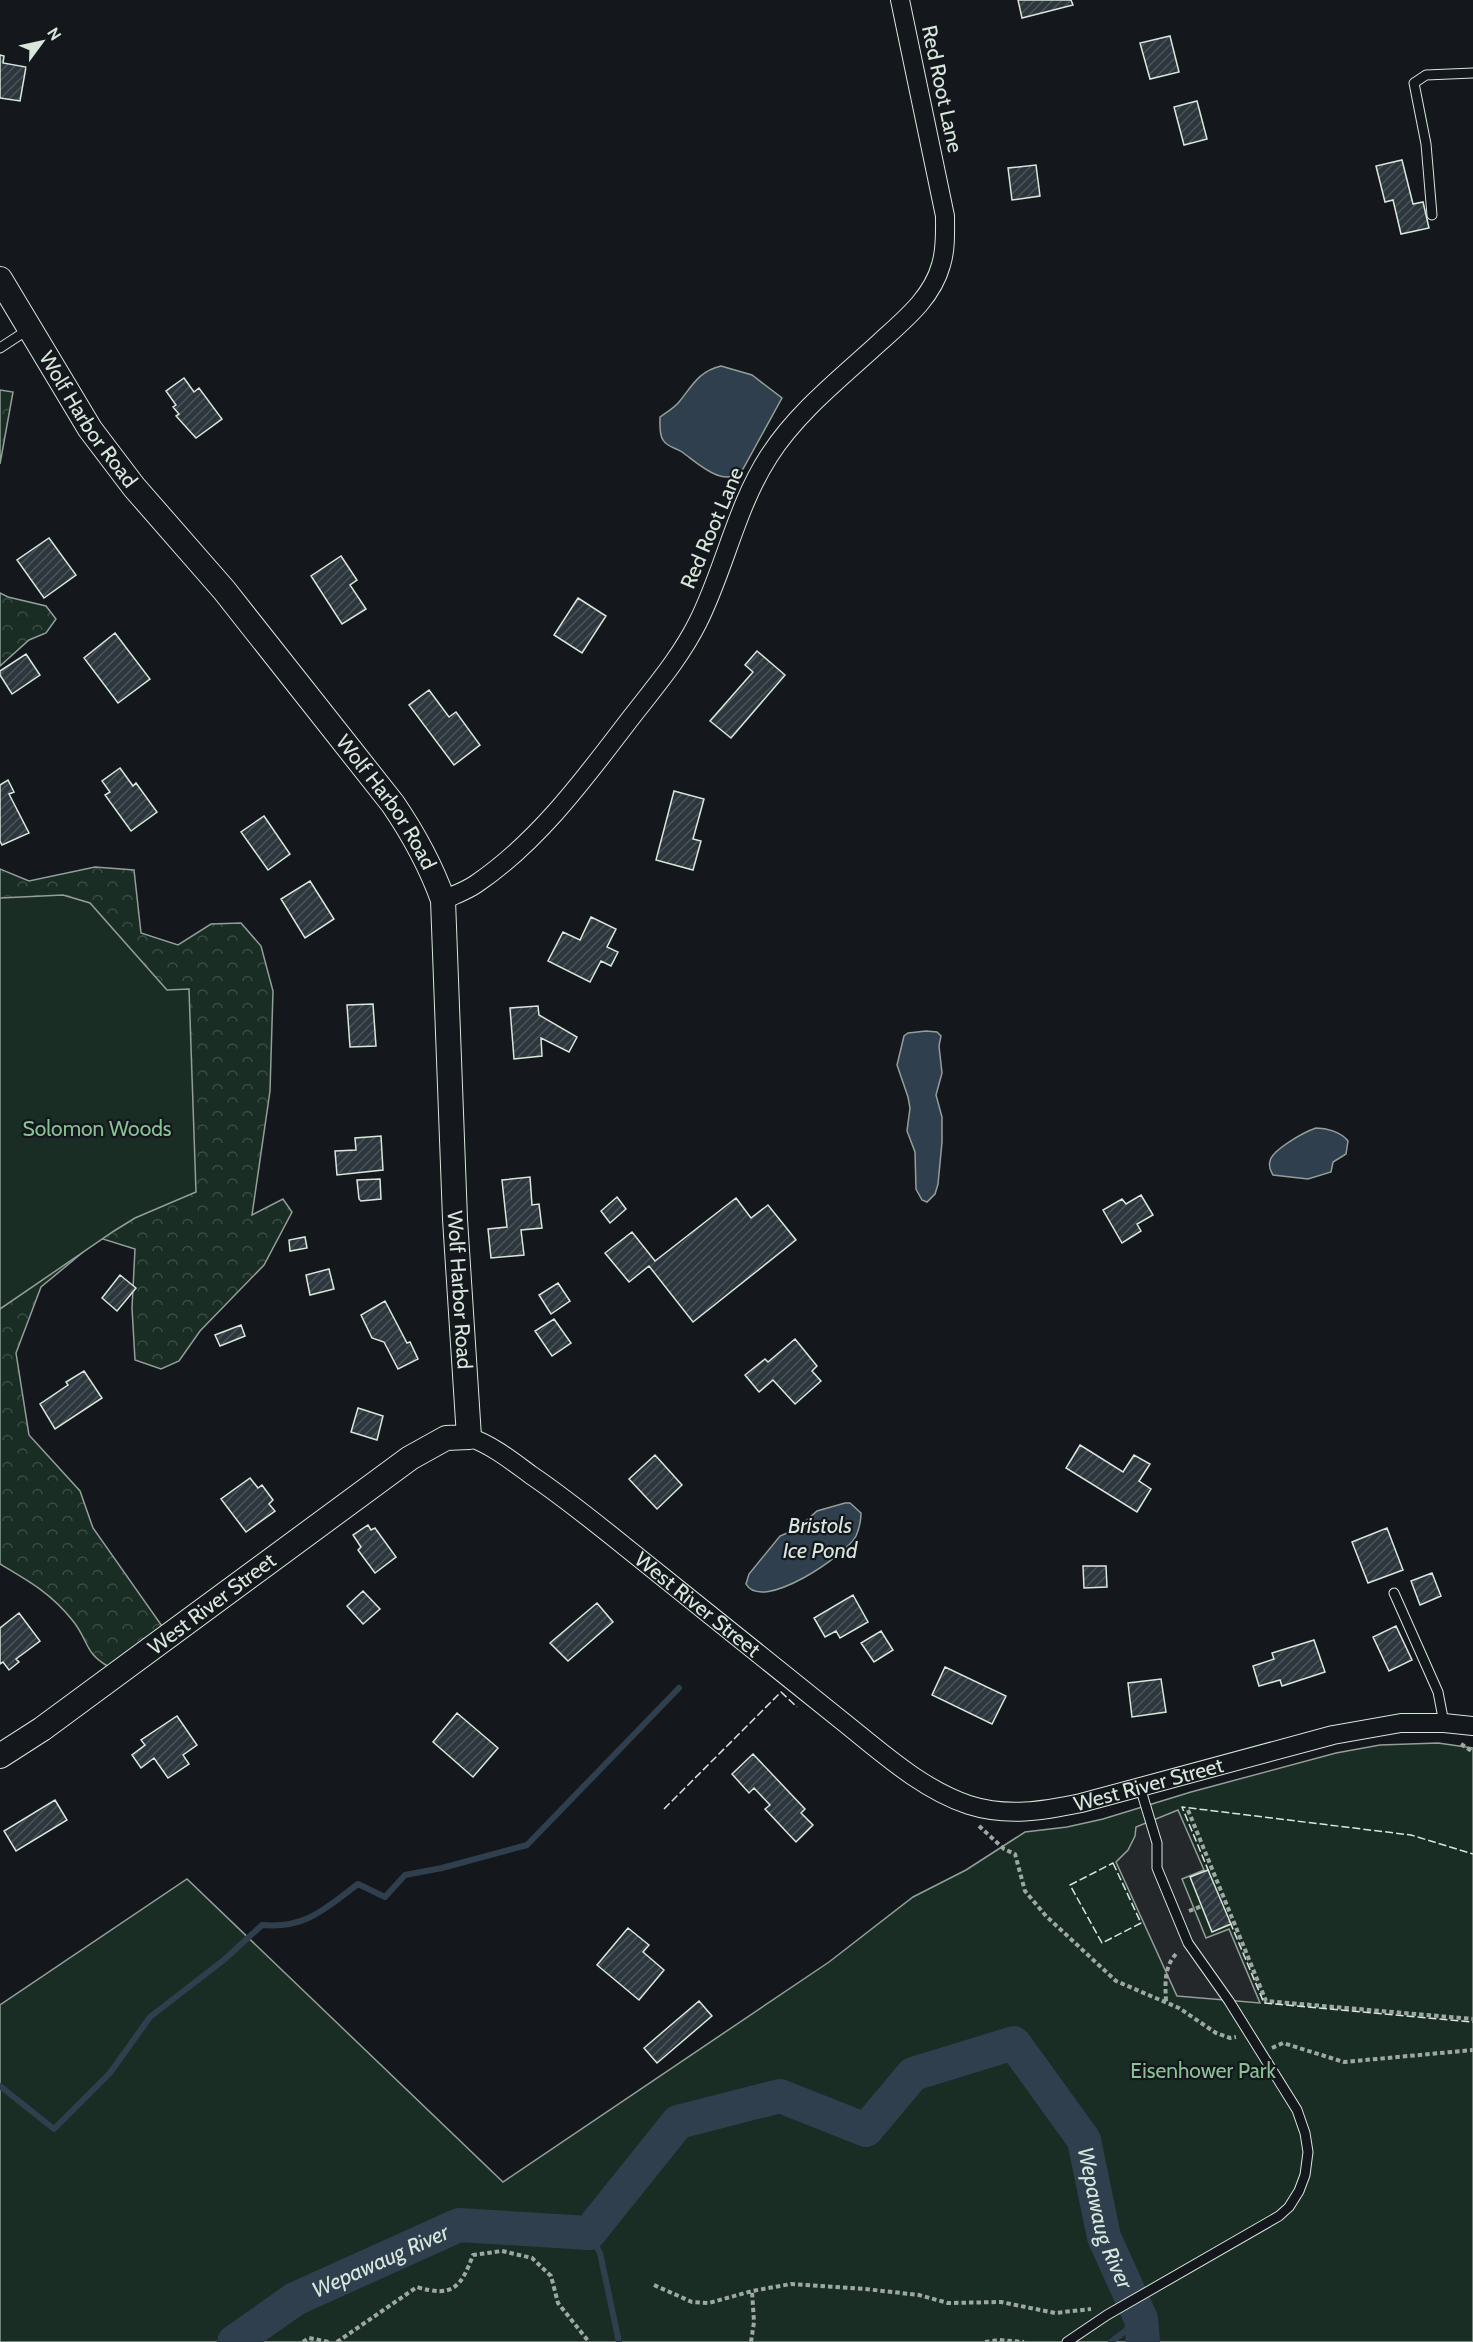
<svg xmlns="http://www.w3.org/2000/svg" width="1473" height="2342" viewBox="0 0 1473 2342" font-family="Cabin,sans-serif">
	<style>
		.forest { fill: url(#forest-crowns); stroke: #939e99; stroke-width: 1.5 }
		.park { fill: #1a2d24; stroke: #939e99; stroke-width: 1.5 }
		.parking { fill: #24282b; stroke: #939e99; stroke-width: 1.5 }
		.water { fill: #2f3f4d; stroke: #939e99; stroke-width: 1.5 }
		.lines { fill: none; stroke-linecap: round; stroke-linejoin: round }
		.stream { stroke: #2f3f4d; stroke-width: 6 }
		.river { stroke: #2f3f4d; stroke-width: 34 }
		.building { fill: url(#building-hatch); stroke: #d8e6dc; stroke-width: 1.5 }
		.lane-casing { stroke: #d8e6dc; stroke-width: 11 }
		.street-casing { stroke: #d8e6dc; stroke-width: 20 }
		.secondary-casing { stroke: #d8e6dc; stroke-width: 26 }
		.path { stroke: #9da8a2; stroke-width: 4; stroke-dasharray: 4.5 3; stroke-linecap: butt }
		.lane { stroke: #14181c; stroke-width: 9 }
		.street { stroke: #14181c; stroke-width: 18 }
		.secondary { stroke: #14181c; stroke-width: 24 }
		.fence { stroke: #d8e6dc; stroke-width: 1.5; stroke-dasharray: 8 3; stroke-linecap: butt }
		.labels { text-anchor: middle; stroke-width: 4.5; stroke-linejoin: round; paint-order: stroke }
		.street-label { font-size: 21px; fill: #d8e6dc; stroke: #14181c }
		.park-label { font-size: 21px; fill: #8ac095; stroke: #14181c }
		.water-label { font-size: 22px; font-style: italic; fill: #d8e6dc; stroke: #14181c }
	</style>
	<defs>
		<pattern id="forest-crowns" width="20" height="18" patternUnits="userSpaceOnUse" patternTransform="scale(1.5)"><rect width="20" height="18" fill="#1a2d24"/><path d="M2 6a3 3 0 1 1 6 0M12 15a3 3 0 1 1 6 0" fill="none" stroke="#3b4b43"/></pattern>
		<pattern id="building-hatch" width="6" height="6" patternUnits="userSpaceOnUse" patternTransform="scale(1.5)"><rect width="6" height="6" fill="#2c363c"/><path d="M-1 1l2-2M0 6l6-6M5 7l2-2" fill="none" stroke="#4a5358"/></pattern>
	</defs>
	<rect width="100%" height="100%" fill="#14181c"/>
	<path class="forest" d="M0 390 13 392 0 464Z
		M0 593 8 597 46 606 56 619 46 633 29 640 0 666Z
		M95 867 134 870 141 933 178 945 211 924 241 923 261 946 273 991 270 1091 252 1215 283 1199 292 1212 264 1265 200 1331 179 1361 161 1369 135 1360 132 1308 135 1249 100 1238 41 1287 16 1353 29 1435 80 1491 93 1528 162 1626 109 1667C84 1653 89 1641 73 1621 52 1594 29 1581 0 1564V869L29 881Z"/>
	<path class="park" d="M63 895 90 903 167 990 189 989 196 1192 135 1218 114 1231 0 1309V898Z
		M1438 1743 1473 1748V2342H0V2005L187 1879 503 2182 829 1962 913 1897 966 1870 1025 1832 1067 1827 1103 1819 1191 1792 1336 1753 1380 1745Z"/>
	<path class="parking" d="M1178 1810 1204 1870 1182 1879 1206 1938 1229 1929 1260 2003 1177 1996 1116 1862 1128 1850 1135 1836 1136 1827Z"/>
	<path class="water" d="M721 366 752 375 782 398 743 469C725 490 699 464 682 452 676 448 667 447 663 440 659 434 660 424 660 417 667 412 674 408 679 402 692 386 699 371 721 366Z
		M926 1031 937 1032 941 1036 939 1046 942 1073 936 1095 942 1117V1142L938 1184 935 1194 927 1202 922 1200 916 1189 915 1152 907 1131 910 1108 908 1097 897 1065 904 1036 908 1033Z
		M1316 1128C1327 1128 1341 1132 1348 1141L1346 1154 1333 1162 1331 1172 1308 1179 1273 1175C1271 1171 1268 1167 1270 1161 1272 1150 1304 1132 1316 1128Z
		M845 1503H850L861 1513C861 1520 859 1529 856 1536 846 1555 762 1613 746 1584L749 1574 780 1536 798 1528 817 1511Z"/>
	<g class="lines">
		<path class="stream" d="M0 2086 54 2129 110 2073 150 2017 225 1959 262 1925C305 1929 325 1909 358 1884L385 1897 405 1875 442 1868 527 1845 679 1688
			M589 2233 600 2253 619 2342
			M1111 2342 1141 2319"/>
		<path class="river" id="s1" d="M234 2342 295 2299 459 2225 589 2233 678 2122 780 2096 866 2130 913 2074 1014 2043 1084 2140 1104 2237 1141 2319 1143 2342"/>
	</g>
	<path class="building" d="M1018 0H1071L1073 5 1022 18Z
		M1170 36 1179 72 1150 79 1140 43Z
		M0 55 4 56 3 63 26 67 20 101 0 98Z
		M1197 101 1207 139 1184 145 1174 107Z
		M1402 160 1413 204 1423 202 1429 228 1401 234 1393 200 1385 202 1376 166Z
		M1036 165 1040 196 1012 200 1008 168Z
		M184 378 194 392 199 388 222 419 196 438 176 416 179 414 173 407 176 405 166 391Z
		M49 538 76 575 44 598 17 560Z
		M341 556 357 580 350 585 366 609 342 624 311 576Z
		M578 598 606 616 582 653 554 635Z
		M115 633 150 679 118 703 84 658Z
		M757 651 785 675 731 738 710 721 753 672 745 665Z
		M26 654 40 675 12 694 0 675V671Z
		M429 690 449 717 456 712 480 745 454 765 409 705Z
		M120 768 133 786 136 783 157 812 131 831 105 795 110 792 102 781Z
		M8 780 14 792 9 794 29 833 2 845 0 841V785Z
		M674 791 704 799 693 839 701 841 693 870 656 860Z
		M264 816 290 854 268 870 241 832Z
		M310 881 334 919 305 938 281 899Z
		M591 917 616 929 607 947 618 952 611 966 601 961 590 982 548 961 563 932 580 940Z
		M373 1004 376 1046 350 1047 347 1005Z
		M538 1006 539 1015 577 1037 569 1052 541 1038 542 1056 514 1059 510 1008Z
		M381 1136 383 1170 337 1175 335 1151 356 1150 355 1138Z
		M530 1177 532 1205 539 1204 542 1228 521 1230 524 1255 491 1258 488 1229 507 1227 502 1180Z
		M380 1179 381 1199 361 1201 359 1199 357 1180Z
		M1141 1195 1153 1215 1137 1224 1141 1231 1122 1243 1103 1210 1122 1199 1126 1204Z
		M617 1197 626 1209 610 1223 601 1211Z
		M736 1198 751 1218 768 1205 796 1240 693 1322 649 1266 629 1282 605 1253 632 1232 655 1261Z
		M305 1237 307 1248 290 1251 289 1240Z
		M329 1269 334 1289 310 1295 306 1275Z
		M120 1275 136 1288 117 1311 102 1298Z
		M558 1283 570 1301 551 1314 539 1295Z
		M385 1301 407 1343 410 1342 418 1359 398 1369 384 1342 372 1338 361 1315Z
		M554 1319 571 1343 552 1356 535 1331Z
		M241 1325 245 1336 220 1346 215 1335Z
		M795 1339 817 1366 812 1371 821 1381 795 1404 773 1380 759 1392 745 1375 765 1359 768 1362Z
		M84 1371 102 1398 55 1429 40 1404 68 1385 66 1382Z
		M358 1408 383 1416 377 1440 351 1432Z
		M1080 1445 1123 1472 1134 1455 1150 1464 1139 1481 1151 1489 1137 1512 1066 1468Z
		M655 1455 682 1485 657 1509 629 1479Z
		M250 1478 258 1488 262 1485 273 1500 269 1504 275 1511 246 1532 221 1499Z
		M368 1525 371 1530 375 1528 396 1557 375 1573 358 1550 361 1547 353 1535Z
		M1387 1528 1403 1570 1368 1583 1352 1542Z
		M1083 1566H1106L1107 1587 1084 1588Z
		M1432 1573 1441 1596 1420 1605 1411 1581Z
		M363 1591 380 1609 363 1624 347 1606Z
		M853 1595 868 1622 840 1638 836 1631 825 1637 814 1618Z
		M597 1603 613 1622 568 1661 550 1643Z
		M19 1613 40 1641 16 1659 19 1662 9 1670 3 1662 0 1664V1628Z
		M1396 1626 1412 1660 1389 1671 1373 1637Z
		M881 1631 893 1650 874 1662 861 1643Z
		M1314 1640 1325 1672 1282 1686 1280 1680 1259 1686 1253 1666 1274 1659 1272 1653Z
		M945 1667 1006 1696 992 1724 932 1695Z
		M1161 1679 1166 1712 1132 1717 1128 1683Z
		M457 1713 498 1748 473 1777 433 1742Z
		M177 1716 197 1745 183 1755 189 1764 168 1778 154 1758 141 1768 132 1755 145 1745 141 1740Z
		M753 1754 805 1809 801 1813 813 1825 796 1842 765 1809 770 1805 754 1788 749 1793 732 1774Z
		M55 1800 67 1820 16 1851 4 1831Z
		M1208 1870 1231 1924 1212 1932 1190 1877Z
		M628 1928 649 1945 643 1952 664 1970 639 2000 597 1965Z
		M699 2001 712 2016 657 2063 644 2048Z"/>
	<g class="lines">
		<defs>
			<path id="lane" d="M1432 215 1426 144 1414 83 1426 75 1473 73
				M0 348 29 329
				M1394 1593 1438 1692 1444 1723
				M1067 2342 1107 2315 1279 2216 1289 2207 1299 2191 1305 2175 1308 2152 1305 2133 1297 2110 1229 2001 1188 1943 1157 1868V1843L1140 1787"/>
			<g id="street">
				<path d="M443 900C454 895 466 891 476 884 538 842 585 778 630 719 654 688 680 658 698 622 725 568 736 507 769 456 797 412 842 377 880 342 904 320 932 298 941 265 946 249 945 232 945 216L900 0"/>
				<path id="s2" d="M469 1437C492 1445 512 1461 531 1475 565 1498 597 1524 628 1549 699 1606 770 1663 841 1720 880 1751 921 1789 969 1805 1007 1817 1043 1811 1081 1803L1333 1735 1401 1723H1444L1473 1726"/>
			</g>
			<g id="secondary">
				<path id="s3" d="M0 279 90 429 134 487 224 590 393 804C414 835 431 866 443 900L455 1219 469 1437 446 1438 410 1458 42 1729 0 1756"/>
			</g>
		</defs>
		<use href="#lane" class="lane-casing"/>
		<use href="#street" class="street-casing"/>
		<use href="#secondary" class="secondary-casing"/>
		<path class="path" d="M1461 1744 1473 1752
			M1188 1810 1266 2001 1473 2019
			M979 1826 1004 1849 1015 1854 1025 1891 1046 1916 1116 1981 1179 2008 1216 2033 1230 2038 1236 2037
			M1189 1911 1202 1906
			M1166 2001C1165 1983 1164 1965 1178 1952
			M1272 2048 1283 2043 1344 2062 1473 2050
			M654 2285 692 2302 709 2303 752 2291 791 2284 865 2289 919 2295 948 2303 1001 2302 1055 2313 1091 2309
			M303 2342 309 2338 329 2342
			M337 2342 417 2287C453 2298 461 2287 473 2255L502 2251 532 2258 551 2276 558 2303 589 2342
			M751 2342 754 2322 752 2291
			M985 2342 999 2340 1024 2342"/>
		<use href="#lane" class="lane"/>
		<use href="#street" class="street"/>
		<use href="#secondary" class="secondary"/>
		<path class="fence" d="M664 1809 781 1692 797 1707
			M1113 1863 1141 1923 1102 1943 1070 1885Z
			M1209 1872 1182 1807 1411 1835 1473 1854
			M1230 1922 1264 2003 1473 2022"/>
	</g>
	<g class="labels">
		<g class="street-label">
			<text transform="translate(942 89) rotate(78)" y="7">Red Root Lane</text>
			<text dy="7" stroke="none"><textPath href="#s3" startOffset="166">Wolf Harbor Road</textPath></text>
			<text transform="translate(712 528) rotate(-67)" y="7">Red Root Lane</text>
			<text dy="7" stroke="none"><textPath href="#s3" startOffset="652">Wolf Harbor Road</textPath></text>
			<text dy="7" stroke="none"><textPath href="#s3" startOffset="1156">Wolf Harbor Road</textPath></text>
			<text transform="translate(212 1604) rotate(-37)" y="7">West River Street</text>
			<text dy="7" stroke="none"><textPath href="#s2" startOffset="284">West River Street</textPath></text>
			<text dy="7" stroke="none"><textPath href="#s2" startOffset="806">West River Street</textPath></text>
		</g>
		<g class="park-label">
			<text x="97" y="1136">Solomon Woods</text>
			<text x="1203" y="2078">Eisenhower Park</text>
		</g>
		<g class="water-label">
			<text x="820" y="1533">Bristols<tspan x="820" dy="25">Ice Pond</tspan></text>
			<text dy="8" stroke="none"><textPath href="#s1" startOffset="1104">Wepawaug River</textPath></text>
			<text dy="8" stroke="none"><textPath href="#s1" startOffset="168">Wepawaug River</textPath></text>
		</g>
	</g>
	<g transform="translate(42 42) rotate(57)" stroke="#14181c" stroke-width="4.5" paint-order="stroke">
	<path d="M0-4.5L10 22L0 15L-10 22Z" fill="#d8e6dc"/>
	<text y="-9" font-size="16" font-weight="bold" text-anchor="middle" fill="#d8e6dc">N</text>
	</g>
</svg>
